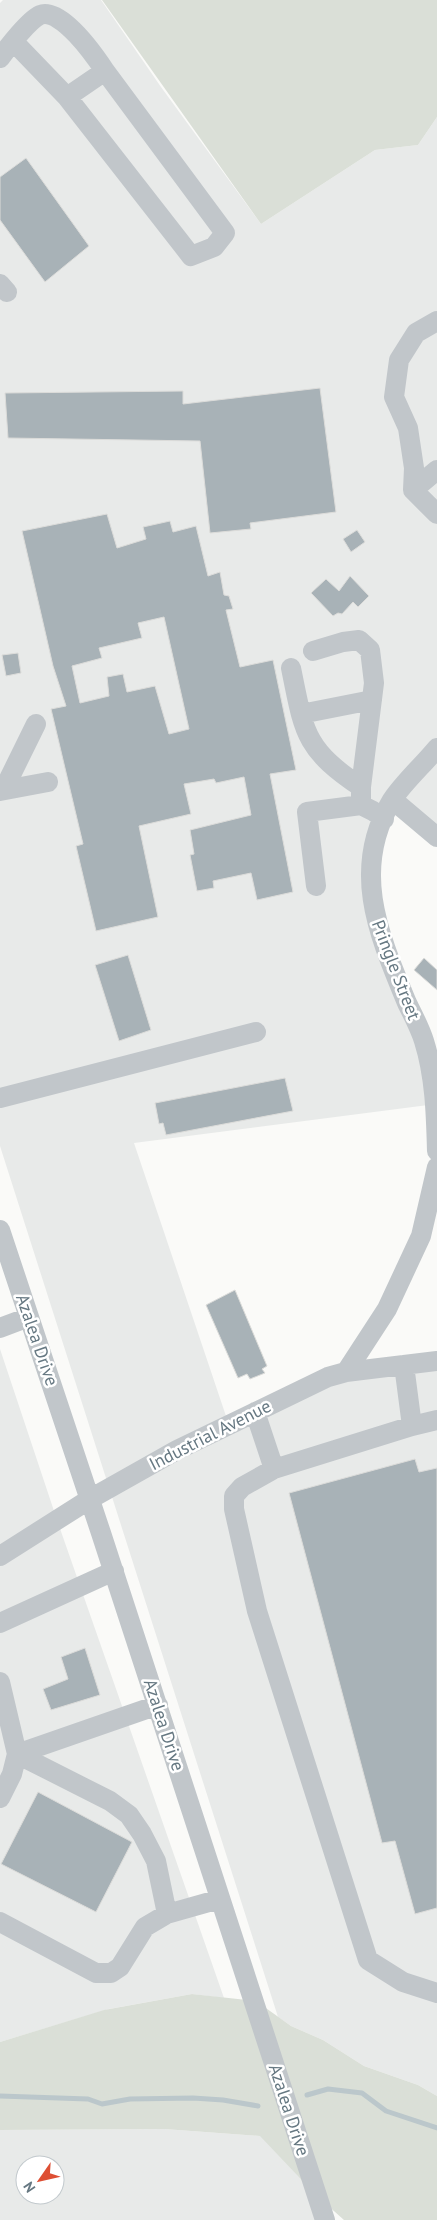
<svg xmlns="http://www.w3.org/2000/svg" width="437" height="2220" viewBox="0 0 437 2220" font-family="'PT Sans',sans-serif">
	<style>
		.built { fill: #e8eae9; fill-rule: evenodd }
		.green { fill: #dadfd7 }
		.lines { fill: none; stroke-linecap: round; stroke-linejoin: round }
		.stream { stroke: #bbc7cb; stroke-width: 5 }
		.building { fill: #a8b2b7; stroke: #dcdcda; fill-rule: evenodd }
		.minor { stroke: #c1c6ca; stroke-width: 20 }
		.labels { text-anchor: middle; stroke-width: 5; stroke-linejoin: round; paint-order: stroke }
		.street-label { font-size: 18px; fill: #667882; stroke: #fff }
	</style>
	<rect width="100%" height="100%" fill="#fafaf8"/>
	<path class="built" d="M3 0H101L161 87 261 224 375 150 418 145 437 117V837L393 800 370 874 436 1104 134 1143 229 1425 328 1377 437 1361V2096L418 2085 364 2066 323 2040 291 2026 278 2017 0 1146V3Z
		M0 1349 57 1520 224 1998 192 1994 109 2009 0 2042Z
		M294 2127 324 2220H0V2130L164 2129 260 2136ZM25 2165H55V2195H25Z"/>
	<path class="green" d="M102 0H437V117L418 145 375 150 261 224Z
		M192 1994 256 2001 291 2026 323 2040 364 2066 418 2085 437 2096V2220H344L316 2195 260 2136 164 2129 0 2130V2042L104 2010Z"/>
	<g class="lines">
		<path class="stream" d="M307 2095 328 2089 362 2093 386 2111 437 2128
			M0 2096 88 2099 102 2104 130 2099 193 2098 223 2100 258 2106"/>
	</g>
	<path class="building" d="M26 158 89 246 45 282 0 220V177Z
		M320 388 336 512 250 523 251 529 210 533 200 441 8 438 5 393 183 391V404Z
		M107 514 117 548 146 539 143 527 170 521 173 532 196 526 208 576 220 572 224 595 229 596 233 609 226 610 240 667 273 660 296 770 270 774 293 892 257 900 251 873 213 881 214 888 197 891 190 855 194 854 190 830 251 815 244 777 216 783 214 779 184 784 191 814 139 826 158 917 96 931 76 846 83 844 51 709 66 706 53 666 22 531ZM164 617 189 729 169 734 155 686 127 692 123 674 107 677 109 696 80 703 72 666 102 658 99 648 142 638 138 623Z
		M357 530 365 542 351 552 343 539Z
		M350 576 369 596 358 607 353 602 342 614 338 613 333 616 311 593 326 579 339 591Z
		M18 653 21 673 6 676 2 655Z
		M128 955 151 1030 119 1041 95 965Z
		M424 958 437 970V990L414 970Z
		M285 1078 293 1111 166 1135 163 1123 159 1124 155 1103Z
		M235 1290 267 1366 262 1369 265 1373 250 1379 247 1374 238 1378 206 1305Z
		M415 1459 419 1472 437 1468V1908L415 1914 395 1841 382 1843 289 1493Z
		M85 1648 100 1695 51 1710 43 1689 68 1679 61 1657Z
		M38 1792 132 1842 96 1912 1 1864Z"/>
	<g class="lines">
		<path class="minor" d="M0 58C8 47 29 20 40 15 61 7 95 56 105 71L67 97 14 42
			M67 97 191 256 214 247 225 233 105 71
			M0 284 7 292
			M437 321 416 333 399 360 394 397 408 428 414 468 413 490 437 470
			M413 490 437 514
			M313 651 343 642 359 640 370 650 374 683 361 787
			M291 668C304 732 304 749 361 787V805L373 811 384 819
			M301 714 372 700
			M437 748C423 765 404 782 392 800 350 870 379 935 407 1003 413 1015 420 1028 424 1041 435 1076 436 1114 437 1151
			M4 789 36 724
			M0 791 48 782
			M393 800 437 837
			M316 886 307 812 361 805
			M0 1098 256 1032
			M0 1230 101 1533 325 2220
			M0 1328 29 1317
			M404 1365 412 1426
			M346 1372 387 1309 421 1236 437 1167
			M255 1412 274 1469
			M437 1420 412 1426 274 1469 242 1487 234 1496V1509L257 1611 368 1960 403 1982 437 1993
			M0 1556 90 1499 177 1450 328 1377 346 1372 437 1361
			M0 1623 114 1571
			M0 1682 17 1754 158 1705
			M0 1798 12 1774 17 1754 110 1801 129 1815 142 1834 156 1861 167 1914
			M0 1922 96 1973H111L120 1967 145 1927 167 1914 220 1899"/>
	</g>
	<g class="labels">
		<g class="street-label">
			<text transform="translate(396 970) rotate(69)" y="6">Pringle Street</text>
			<text transform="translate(37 1340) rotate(71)" y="6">Azalea Drive</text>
			<text transform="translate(210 1435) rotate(-27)" y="6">Industrial Avenue</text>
			<text transform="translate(164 1725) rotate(72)" y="6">Azalea Drive</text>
			<text transform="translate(289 2110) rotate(72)" y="6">Azalea Drive</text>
		</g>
	</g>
	<g transform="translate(40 2180) rotate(236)"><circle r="24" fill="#ffffff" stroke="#c2c9cd"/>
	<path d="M0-4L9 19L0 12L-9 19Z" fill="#de4f34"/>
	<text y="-8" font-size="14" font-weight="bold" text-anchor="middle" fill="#667882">N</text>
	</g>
</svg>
